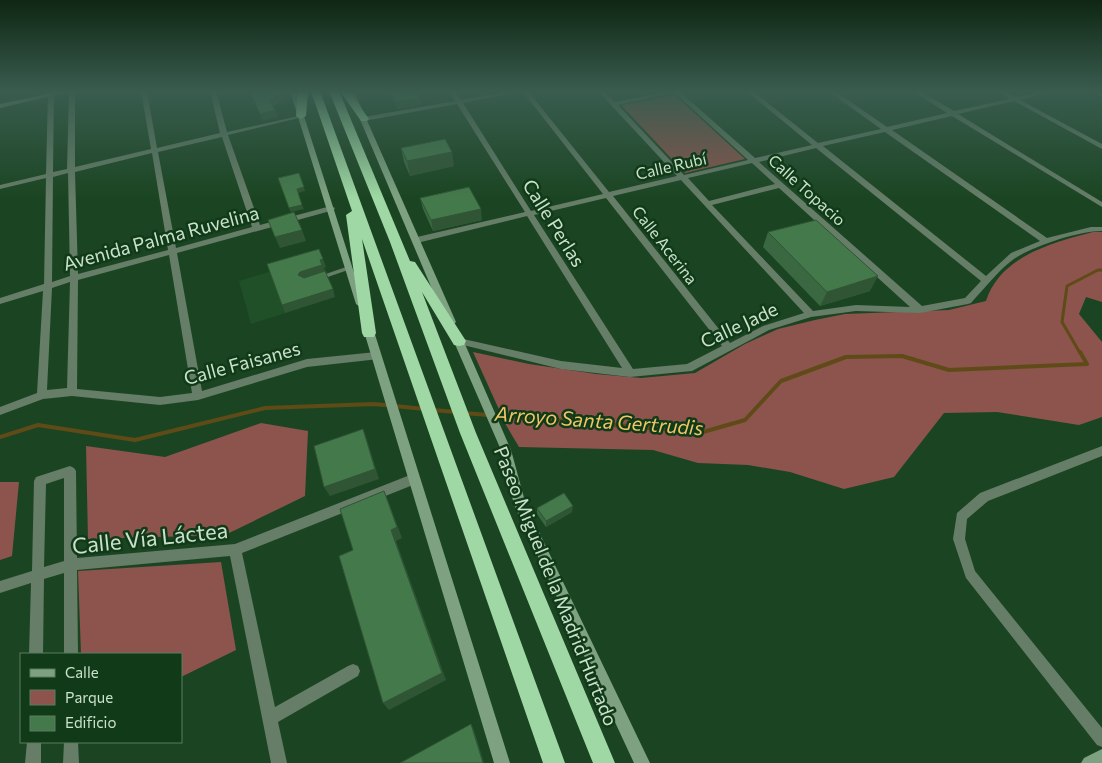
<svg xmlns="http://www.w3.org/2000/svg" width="1102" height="763" viewBox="0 0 1102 763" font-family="Commissioner,sans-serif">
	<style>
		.built { fill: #1f5027 }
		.green { fill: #8c544d }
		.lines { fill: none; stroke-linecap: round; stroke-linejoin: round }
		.stream-far1 { stroke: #5f4b17; stroke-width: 3 }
		.stream { stroke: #5f4b17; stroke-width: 4 }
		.lane { fill: #667d68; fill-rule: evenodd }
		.street { fill: #667d68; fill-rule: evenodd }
		.secondary { fill: #7ea281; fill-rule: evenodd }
		.highway { fill: #9fd8a4; fill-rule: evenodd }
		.wall { fill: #3a6840 }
		.shaded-wall { fill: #305534 }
		.building { fill: #44794b; stroke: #305534 }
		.labels { text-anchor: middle; stroke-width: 5; stroke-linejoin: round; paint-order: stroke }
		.far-street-label { font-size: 16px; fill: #cae1cc; stroke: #103a18 }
		.street-label { font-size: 19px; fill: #cae1cc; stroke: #103a18 }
		.water-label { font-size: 20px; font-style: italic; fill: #eec668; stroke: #103a18 }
		.near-street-label { font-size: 22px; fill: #cae1cc; stroke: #103a18 }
	</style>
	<rect width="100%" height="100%" fill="#1b4522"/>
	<path class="built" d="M321 256 335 297 251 324 239 281Z"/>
	<path class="green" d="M675 95 745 159 685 173 621 105Z
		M1093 232H1102V302L1086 297 1079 314 1102 342V417L1079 425 997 412 944 413 894 477 844 489 790 472 748 465 698 463 653 450 519 447 506 425 473 352 529 364 596 374 641 378 695 373 745 344 778 329 815 320 845 314 949 310 986 301C1000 256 1052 243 1093 232Z
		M261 423 308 431 305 496 225 535 88 539 86 446 165 457Z
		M0 482H19L12 556 0 560Z
		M221 562 236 650 181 677V654H81L78 571Z"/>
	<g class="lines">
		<path class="stream-far1" d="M1080 353 1062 322 1067 286 1098 270H1102"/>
		<path class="stream" d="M432 410 457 412
			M464 413 703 432 745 420 781 381 846 357 902 356 949 370 1087 364 1080 352
			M0 437 38 425 135 440 265 408 374 404 425 409"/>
		<path class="lane" d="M349 266 352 268 351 269 319 280 316 278 317 277Z"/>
		<path class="street" d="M48 91H54L53 172 67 169 69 91H75V167L151 149 141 91H147L157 148 220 133 210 91H216L227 132 303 115V117L228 135 260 225 331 206 335 208 334 210 177 253 202 391 307 359 376 352 381 356 379 359 307 367 198 400 160 405 72 396 43 399 0 415V407L37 393 43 291 0 304V298L44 284 46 178 0 189V185L46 174ZM222 137 252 227 176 248 158 152ZM152 153 168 250 78 274 75 172ZM68 173 70 276 52 282 53 177ZM169 255 192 393 160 397 77 389 78 280ZM70 282 67 388 47 390 52 288Z
			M449 91H455L461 100 510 91H528L609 192 677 176 598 91H604L615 102 668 91H679L755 158 812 145 746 91H753L818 143 881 129 828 91H835L887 127 947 113 913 91H920L954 111 1009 99 997 91H1004L1016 97 1042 91H1052L1020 100 1102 144V149L1014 101 958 114 1102 202V207L952 116 892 130 1047 238 1091 227H1102V231C1079 231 1037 245 1017 257 1002 266 984 289 971 303L968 304 920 313 856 311 811 317 769 330 692 371 630 377 561 369 459 344 454 341 459 338 561 361 622 368 527 216 417 243 413 240 417 237 525 212 457 104 364 121 361 119 364 117 455 101ZM522 91 523 92 603 194 531 211 463 103ZM675 93 748 160 684 175 618 105ZM885 132 1040 241 1011 253 986 276 823 146ZM816 148 981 281 965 298 922 306 759 162ZM752 163 775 184 709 201 688 178ZM681 180 804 313 763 326 730 343 613 196ZM779 188 910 307 856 305 813 311 712 205ZM606 198 722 346 687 364 633 369 534 215Z
			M1090 91H1098L1102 93V97Z
			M1102 446V456L988 501 967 519 965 539 975 571 1102 728V747L1097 745 966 578 953 539 957 513 980 493Z
			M70 466 74 468 76 471 77 558 235 544 410 475 414 474 418 475 420 479 418 483 242 553 275 707 348 666 353 664 358 666 360 671 358 676 278 722 287 763H271L230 556 77 570 78 654H64V573L44 579 43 654H29L31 583 0 593V581L32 571 34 481 36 477ZM64 478V561L44 567 46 484Z
			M27 742H41V763H25Z
			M64 742H78L79 763H63Z"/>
		<path class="secondary" d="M61 91H72L0 108V104Z
			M290 91H296L364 304 363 306 360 307 356 304Z
			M348 91H354L456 322 454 324H448L446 322Z
			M367 322 372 325 510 763H494L362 325Z
			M456 332 461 335 511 450 526 505 650 763H634L514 505 501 450 451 335Z
			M1102 749V763H1081L1084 758Z"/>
		<path class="highway" d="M298 91H308L306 116 301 119 296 116Z
			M311 91H320L565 763H543L362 239 376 333 374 337H364L362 333 346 215 352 211Z
			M329 91H339L410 261 415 262 466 341 464 345 459 346 454 345 422 292 476 433 615 763H593L460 433 390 242Z
			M340 91H349L369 119 367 121H361Z"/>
	</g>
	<path class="wall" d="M389 91H416L421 105 398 109Z
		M401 148 454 166 410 176 404 162Z
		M420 198 482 220 433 231 423 209Z
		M768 232 870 291 820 306 763 247Z
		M537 508 572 512 546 527 537 514Z"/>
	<path class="shaded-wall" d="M284 91H288L289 95 273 107 270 100Z
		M419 98 421 105 398 109 396 102Z
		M275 110 278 117 262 121 260 114Z
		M452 152 454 166 410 176 407 161Z
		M304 187 305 191 298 193 297 189Z
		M302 205 304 209 291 212 289 208Z
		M481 209 482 220 433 231 431 220Z
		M302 230 306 241 280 248 275 237Z
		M323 259 326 267 323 268 325 272 303 279 298 275 300 272 320 260Z
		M878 276 870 291 820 306 827 292Z
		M333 289 335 297 285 313 282 305Z
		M363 429 367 440 379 479 330 496 324 487Z
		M384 491 389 503 402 538 396 541 446 680 389 710 383 703 391 530Z
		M573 506 572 512 546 527V521Z
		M471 724 474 730 484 763H483Z"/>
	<path class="building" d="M264 91H284L270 100 275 110 260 114 251 94Z
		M391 91H416L419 98 396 102Z
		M445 139 452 152 407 161 401 148Z
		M299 173 304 187 297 189 302 205 289 208 278 178Z
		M469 187 481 209 431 220 420 198Z
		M294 212 302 230 275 237 268 220Z
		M816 220 878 276 827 292 768 232Z
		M319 249 323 259 320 260 322 265 300 272 298 275 304 278 325 271 333 289 282 305 267 264Z
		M363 429 375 469 324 487 314 446Z
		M384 491 397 527 391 530 442 673 383 703 339 556 353 550 340 509Z
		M564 493 573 506 546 521 537 508Z
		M471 724 483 763H400Z"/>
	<linearGradient id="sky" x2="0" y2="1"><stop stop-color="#0f2613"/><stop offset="0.46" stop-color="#395c4f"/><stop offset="1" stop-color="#395c4f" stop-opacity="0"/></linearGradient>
	<rect width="1102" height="198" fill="url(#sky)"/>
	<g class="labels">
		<g class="far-street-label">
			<text transform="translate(671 166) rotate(-13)" y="6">Calle Rubí</text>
			<text transform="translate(807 190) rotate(42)" y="6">Calle Topacio</text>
			<text transform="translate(665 245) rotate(52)" y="6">Calle Acerina</text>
		</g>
		<g class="street-label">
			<text transform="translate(554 223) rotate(58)" y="7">Calle Perlas</text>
			<text transform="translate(161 238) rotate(-15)" y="7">Avenida Palma Ruvelina</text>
			<text transform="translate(739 325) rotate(-25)" y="7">Calle Jade</text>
			<text transform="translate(242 363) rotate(-15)" y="7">Calle Faisanes</text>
			<text transform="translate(556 586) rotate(68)" y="7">Paseo Miguel de la Madrid Hurtado</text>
		</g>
		<g class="water-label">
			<text transform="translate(599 421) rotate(4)" y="7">Arroyo Santa Gertrudis</text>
		</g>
		<g class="near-street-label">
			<text transform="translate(150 538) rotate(-6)" y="8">Calle Vía Láctea</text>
		</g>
	</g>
	<rect x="20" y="653" width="162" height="90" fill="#103a18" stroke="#5a7d60"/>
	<rect x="30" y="669" width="25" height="8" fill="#7ea281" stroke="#5a7d60"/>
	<text x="65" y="678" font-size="15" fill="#cae1cc">Calle</text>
	<rect x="30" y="690" width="25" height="15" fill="#8c544d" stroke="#5a7d60"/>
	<text x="65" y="703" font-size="15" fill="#cae1cc">Parque</text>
	<rect x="30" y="716" width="25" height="15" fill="#44794b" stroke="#5a7d60"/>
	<text x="65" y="728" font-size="15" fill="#cae1cc">Edificio</text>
</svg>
